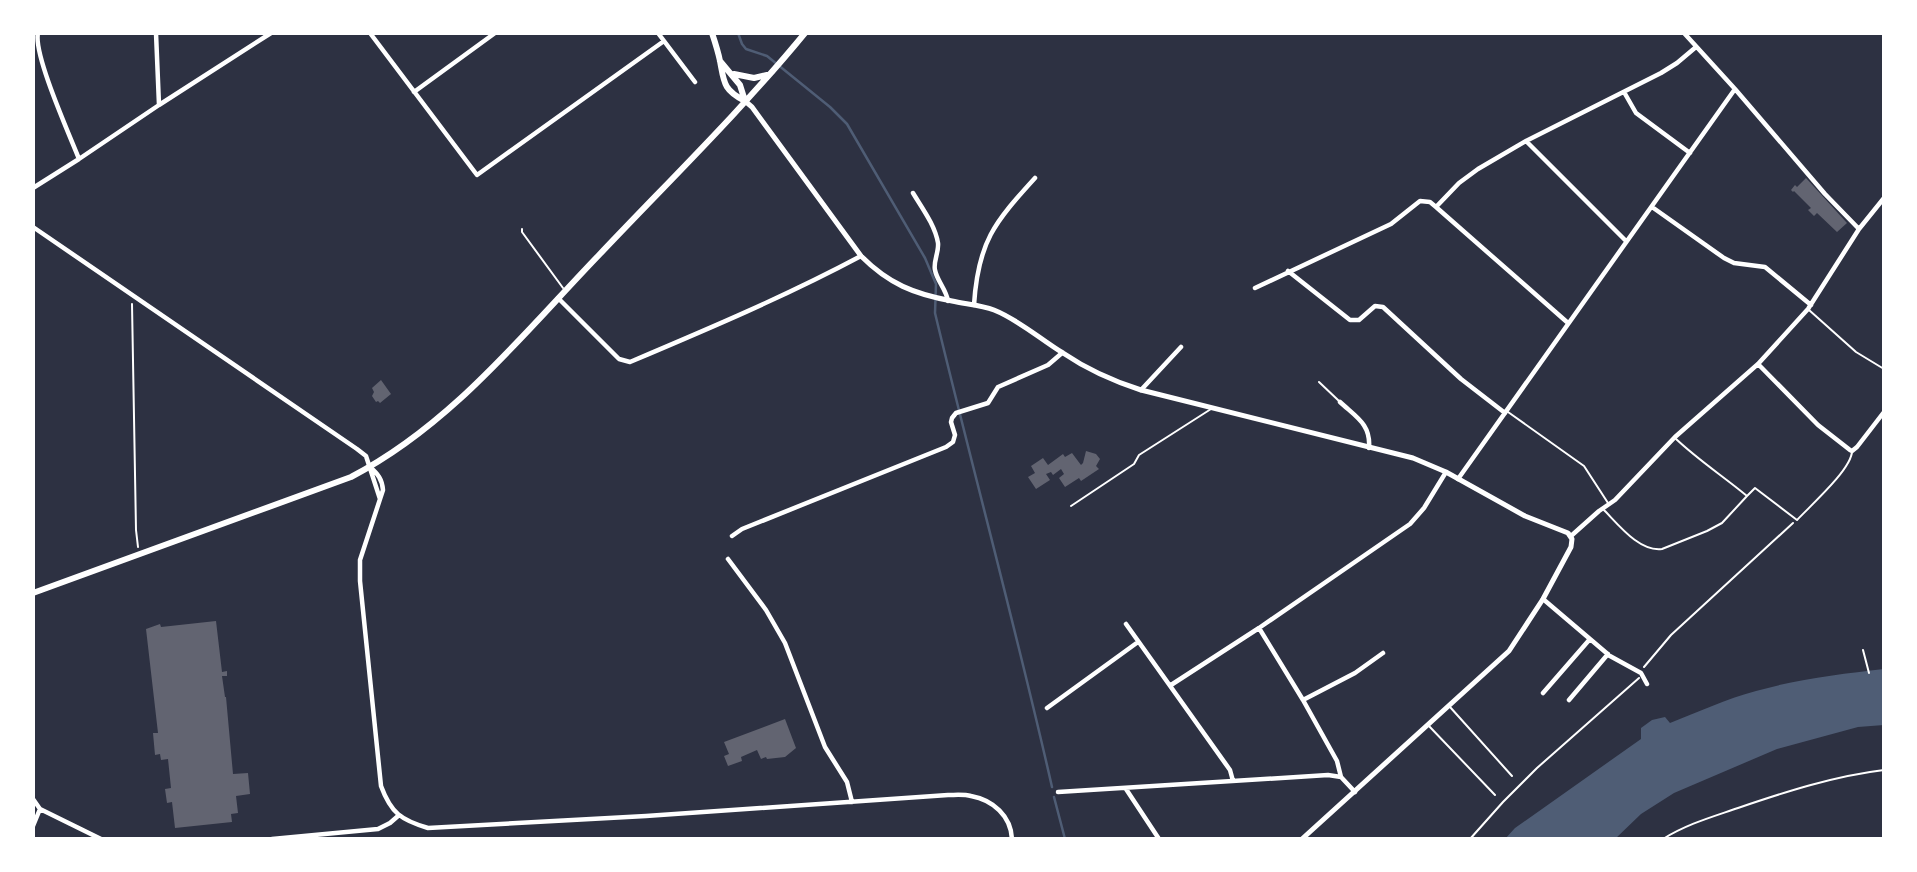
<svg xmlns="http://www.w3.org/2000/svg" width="1917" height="872" viewBox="0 0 1917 872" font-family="'Open Sans',sans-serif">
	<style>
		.water { fill: #4f5d75 }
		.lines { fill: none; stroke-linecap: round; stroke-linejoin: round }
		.stream { stroke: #4f5d75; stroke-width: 2.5 }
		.building { fill: #626471 }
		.path { stroke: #fff; stroke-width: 2 }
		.service { stroke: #fff; stroke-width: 2 }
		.minor { stroke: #fff; stroke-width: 4.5 }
		.tertiary { stroke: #fff; stroke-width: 5 }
		.secondary { stroke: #fff; stroke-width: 6 }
	</style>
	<rect width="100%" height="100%" fill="#2d3142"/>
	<path class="water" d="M1884 669V725L1858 727 1777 749 1674 793 1641 814 1615 839H1505L1515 828 1641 739V728L1652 720 1665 717 1670 723C1698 712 1726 699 1756 691 1798 679 1841 674 1884 669Z"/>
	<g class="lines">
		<path class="stream" d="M738 33 742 44 746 49 767 56 830 107 847 124 925 258 936 284 935 313C973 471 1016 628 1052 787
			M1054 797 1065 839"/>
	</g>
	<path class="building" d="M1806 178 1847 223 1837 232 1817 213 1814 216 1808 210 1811 208 1794 191 1793 192 1791 190 1795 185 1797 187Z
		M381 380 391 394 380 403 378 401 376 402 372 396 374 392 372 388Z
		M1086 451 1096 454 1100 459 1096 466 1099 469 1081 481 1079 478 1065 487 1059 478 1064 474 1061 469 1053 475 1051 472 1046 474 1050 480 1036 489 1028 477 1035 473 1031 466 1043 458 1048 465 1063 454 1065 457 1072 453 1081 465 1083 463Z
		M216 621 222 672 227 671V676H222L225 697H226L233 774 248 773 250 794 236 796 238 813 231 814 232 822 175 828 172 802 167 803 165 789 171 788 168 759 161 760 160 754 155 755 153 733H158L146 629 160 624 161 627Z
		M785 719 796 748 785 757 767 759 766 757 761 759 757 750 741 757 742 761 728 766 724 756 729 754 724 742Z"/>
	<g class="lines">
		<path class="path" d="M132 304 136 530 138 547
			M1863 650 1869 673
			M1644 667 1671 635 1793 523
			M1470 839 1503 802 1537 768 1639 678
			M1663 839C1687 824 1712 817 1738 808 1785 792 1834 776 1884 770"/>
		<path class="service" d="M522 229V232L563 288
			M1809 310 1856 352 1884 369
			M1319 382 1339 401
			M1508 412 1584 466 1608 503
			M1675 438C1698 460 1723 476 1747 496L1755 488 1797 520C1810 506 1852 469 1852 451
			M1071 506 1134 464 1139 455 1211 409
			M1603 509C1618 524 1639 552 1662 549L1707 531 1722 523 1747 496
			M1450 707 1512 776
			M1428 725 1495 795"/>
		<path class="minor" d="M38 33C33 54 70 136 79 159
			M156 33 159 105
			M370 33 477 175 664 41
			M658 33 695 82
			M1684 33 1735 89 1825 194 1859 229
			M414 92 495 33
			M1624 92 1636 113 1690 153
			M1526 141 1626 241
			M33 188 79 159 159 105 271 33
			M913 193C922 208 935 225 938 243 939 252 933 262 935 270 937 281 946 289 948 301
			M1436 207 1568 323
			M1652 207 1724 258 1734 263 1765 267 1811 305
			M33 227 357 449 366 456 380 499
			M1288 271 1350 320H1359L1375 306 1383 307 1461 379 1505 413
			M1255 288 1391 224 1420 201 1430 202 1436 207 1459 183 1478 169 1526 141 1661 73 1677 63 1696 47
			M558 298 619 359 630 362C708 329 786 296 861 256
			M974 305C978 242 994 223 1035 178
			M1758 364 1818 425 1850 450 1852 451 1857 447 1884 412
			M1141 390 1181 347
			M1340 402C1356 417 1371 424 1369 448
			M370 467C378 474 382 479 383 490L360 560V581L381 786C391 813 401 820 428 828L646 816 948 795C955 795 964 794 971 796 993 800 1011 816 1012 839
			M1458 479 1735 89
			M732 536 742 529 946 447 953 442 955 435 951 422 952 418 956 413 988 403 998 387 1048 365 1062 353
			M1571 536 1599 511 1615 500 1675 437 1758 364 1808 309 1859 229 1884 198
			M728 559 766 610 785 643 825 747 847 782 852 802
			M1543 599 1610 656 1641 673 1647 684
			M1126 624 1230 770 1233 781
			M1259 628 1303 700 1337 761 1341 777
			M1171 685 1259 628 1410 524 1424 508 1446 472
			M1543 693 1590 639
			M1303 700 1355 673 1383 653
			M1569 700 1608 654
			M1047 708 1138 642
			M1126 789 1159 839
			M1058 792 1328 775 1341 777 1355 792
			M33 799 40 809 101 839
			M33 826 40 809
			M272 839 378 829 390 823 398 816"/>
		<path class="tertiary" d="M745 101 752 107 861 256C889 284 914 294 952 301 965 304 981 305 994 310 1019 320 1040 339 1063 353 1088 370 1113 381 1141 390L1413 458 1446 472 1525 516 1568 533 1572 539 1571 547 1543 599 1509 651 1302 839"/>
		<path class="secondary" d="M712 33C715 42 718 51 720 61 724 82 723 90 745 101
			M720 61 740 85 745 101
			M734 74 754 78 767 75
			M33 593 351 477C451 425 522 335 599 255 668 182 741 111 805 33"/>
	</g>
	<rect width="1917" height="872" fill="none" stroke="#ffffff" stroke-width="70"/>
</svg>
